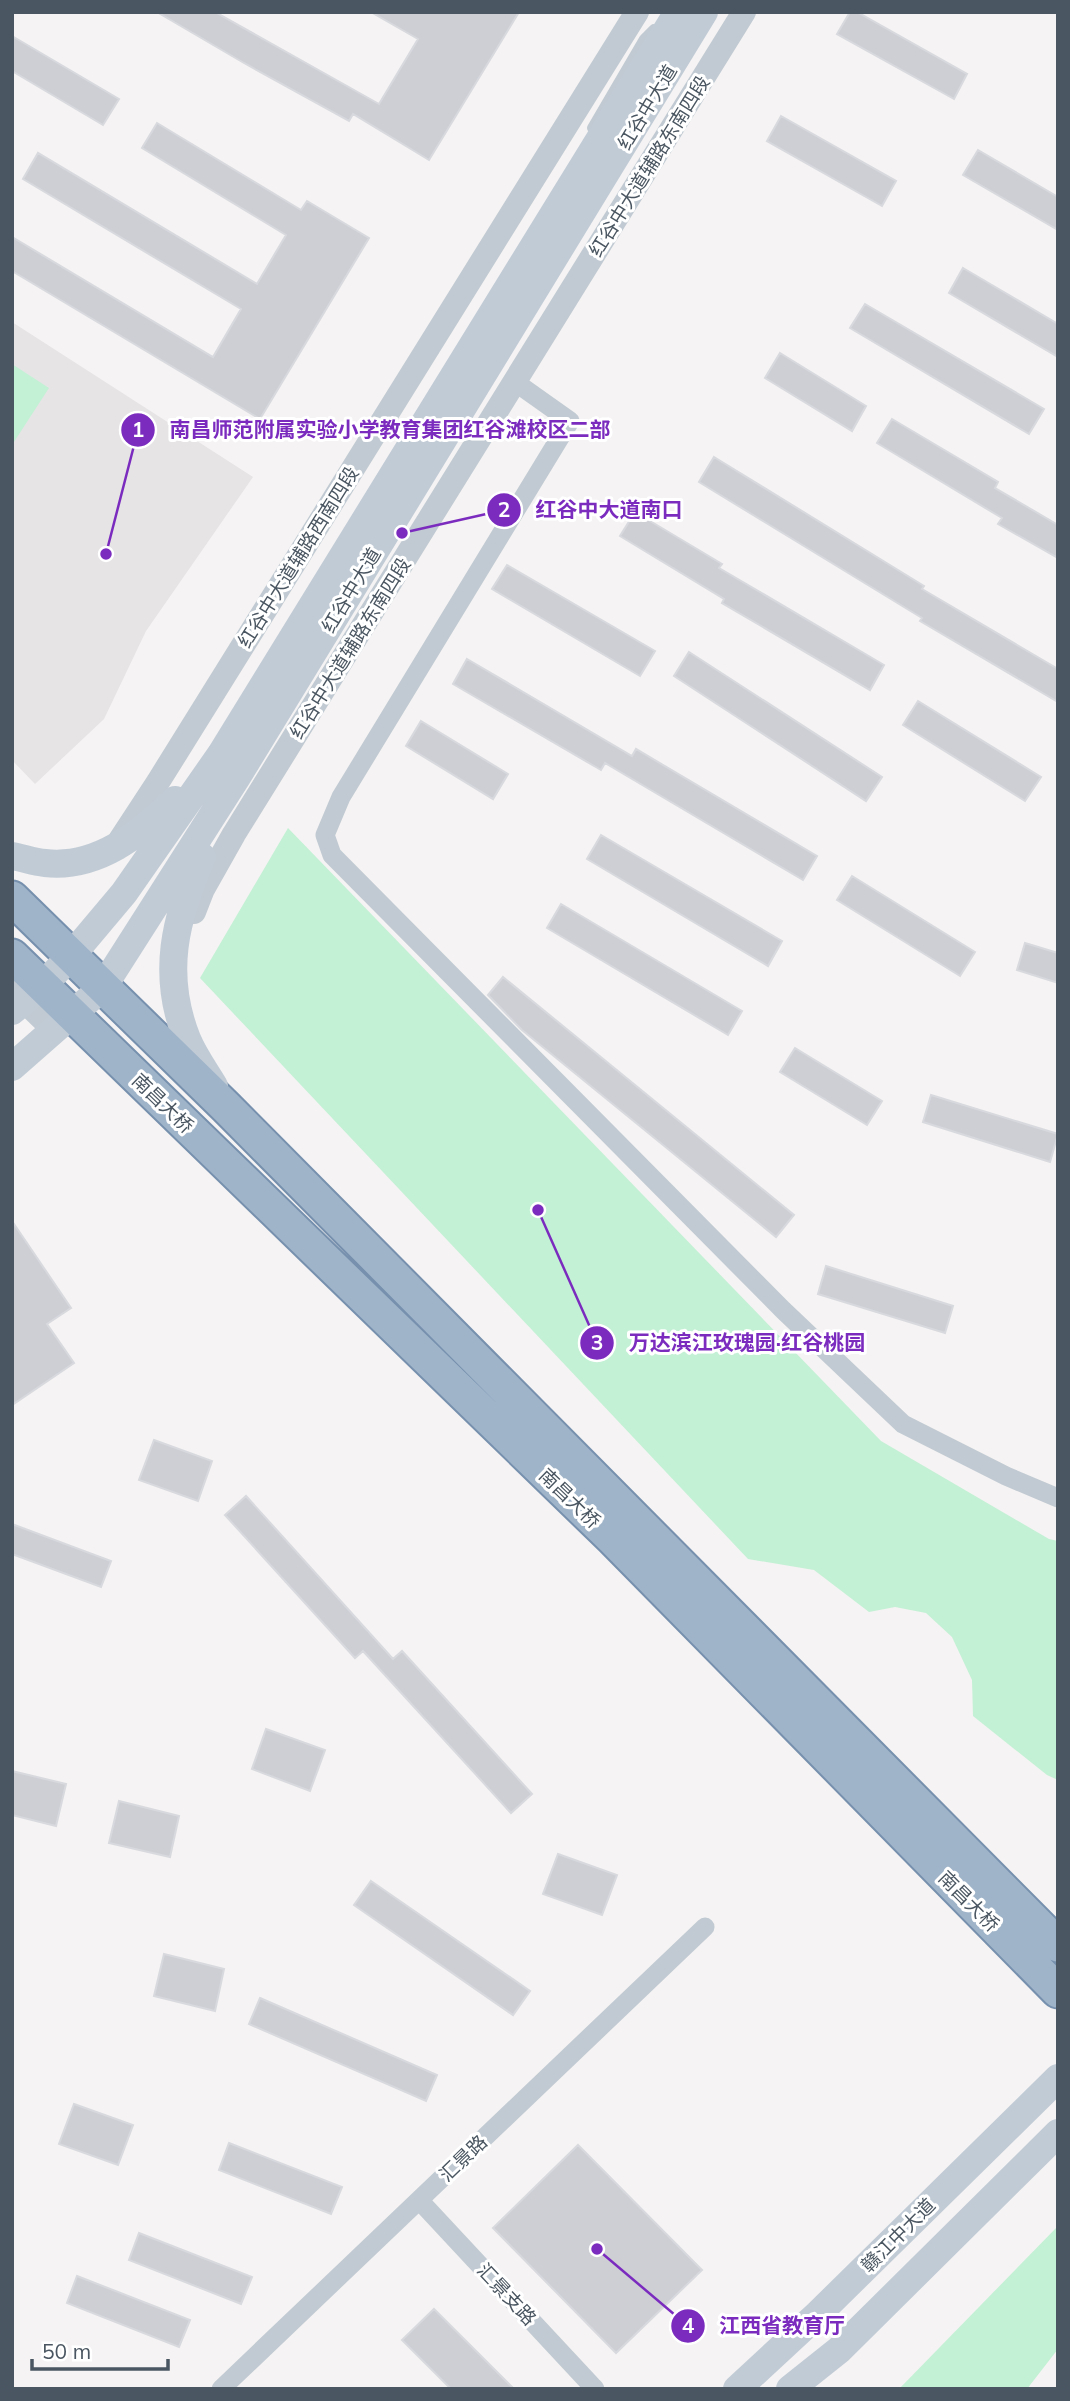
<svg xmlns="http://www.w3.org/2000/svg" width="1070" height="2401" viewBox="0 0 1070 2401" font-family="Mulish,'Noto Sans SC',sans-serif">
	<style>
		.education { fill: #e6e4e5 }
		.green { fill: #c3f1d5 }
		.building { fill: #cdcfd5; stroke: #d7d9de; stroke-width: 2 }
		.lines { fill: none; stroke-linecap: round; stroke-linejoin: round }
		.trunk-casing { stroke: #7690ad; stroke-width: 37 }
		.service { stroke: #c1cad2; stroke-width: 10 }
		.minor { stroke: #c1cad2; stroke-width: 19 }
		.tertiary { stroke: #c1cad2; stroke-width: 24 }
		.secondary { stroke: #c1cbd6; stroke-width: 28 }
		.trunk { stroke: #9fb4c9; stroke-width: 33 }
		.labels { text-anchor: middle; stroke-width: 6; stroke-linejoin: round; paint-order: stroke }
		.street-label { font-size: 19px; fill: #4a5661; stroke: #fff }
		.leader { fill: none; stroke: #7b2cbf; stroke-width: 2.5 }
		.callout-dot { fill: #7b2cbf; stroke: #fff; stroke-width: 2.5 }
		.mark-label { font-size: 21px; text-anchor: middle; font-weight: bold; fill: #fff }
		.callout-label { font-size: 21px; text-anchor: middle; font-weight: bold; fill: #7b2cbf; stroke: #fff; stroke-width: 6; stroke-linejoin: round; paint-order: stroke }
	</style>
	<rect width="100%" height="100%" fill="#f5f3f3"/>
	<path class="education" d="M12 322 253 477 146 631 104 719 35 784 12 760Z"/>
	<path class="green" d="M12 364 49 388 12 445Z
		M288 828 881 1441 1049 1539 1058 1541V1780L1047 1775 973 1716 972 1680 952 1637 926 1613 895 1607 869 1612 814 1570 748 1559 200 978Z
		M1058 2226V2349L1027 2389H899Z"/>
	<path class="building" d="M157 12H215L379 104 418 39 371 12H519L429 160 353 114 349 121 244 63Z
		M850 12H857L967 74 954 99 837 34Z
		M12 36 119 99 103 125 12 71Z
		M781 116 896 181 882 206 767 141Z
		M157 123 301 210 307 201 369 238 260 419 12 271V237L213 357 241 309 23 179 38 153 257 284 286 235 142 148Z
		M978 150 1058 197V230L963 175Z
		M963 268 1058 324V357L949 293Z
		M865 304 1044 409 1029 434 850 328Z
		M780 353 866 406 852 431 765 378Z
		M892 419 998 482 995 488 1058 525V558L998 524 1002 518 877 443Z
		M714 457 924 586 922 589 1058 669V702L920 621 922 618 699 482Z
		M635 512 722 564 719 568 884 665 870 690 722 603 724 599 620 536Z
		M507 565 655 651 640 676 492 589Z
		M689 652 882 777 866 801 674 676Z
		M467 659 632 756 636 749 817 856 803 880 605 763 601 770 453 684Z
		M918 701 1041 777 1025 801 903 725Z
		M421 721 508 774 493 799 406 746Z
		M601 835 782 941 768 966 587 859Z
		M852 876 975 952 960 976 837 900Z
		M561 904 742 1011 728 1035 547 928Z
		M1025 943 1058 953V983L1017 970Z
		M503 977 794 1215 776 1237 522 1030 488 995Z
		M795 1048 882 1101 867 1125 780 1072Z
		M931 1095 1058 1134 1050 1162 923 1122Z
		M12 1221 71 1308 47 1324 74 1363 12 1405Z
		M826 1266 953 1306 945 1333 818 1294Z
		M154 1440 212 1461 198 1501 139 1480Z
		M246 1496 393 1659 402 1651 532 1794 511 1813 363 1651 355 1658 225 1515Z
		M12 1524 111 1561 101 1587 12 1554Z
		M266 1729 325 1750 310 1791 252 1769Z
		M12 1771 66 1784 56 1826 12 1815Z
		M119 1801 179 1816 170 1857 109 1843Z
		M558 1854 617 1875 602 1915 543 1894Z
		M371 1881 530 1991 513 2015 354 1905Z
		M164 1954 224 1969 215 2011 154 1996Z
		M260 1998 437 2075 426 2101 249 2024Z
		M74 2104 133 2125 118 2165 59 2144Z
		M229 2143 342 2187 331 2214 219 2170Z
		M578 2145 702 2270 616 2353 493 2228Z
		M139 2233 252 2277 241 2304 129 2260Z
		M77 2276 190 2320 179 2347 67 2303Z
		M434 2309 514 2389H451L402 2340Z"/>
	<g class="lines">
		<defs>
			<path id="trunk" d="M12 898 226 1107 1058 1945
				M12 956 613 1539 1058 1991"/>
		</defs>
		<use href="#trunk" class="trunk-casing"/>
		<path class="service" d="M592 128 644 39 654 29"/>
		<path class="minor" d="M515 382 570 421 341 797 325 835 332 855 783 1310 903 1424 1006 1476 1058 1498
			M419 2200 595 2389
			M221 2389 705 1927"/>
		<path class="tertiary" d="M120 840 158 782 637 12
			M194 912 203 889 234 834 744 12
			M12 989 54 1030"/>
		<path class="secondary" d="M12 856C23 858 34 862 45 863 97 869 140 834 175 800
			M202 857C175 918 161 974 187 1039 194 1056 205 1071 214 1086
			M12 1011 42 986 71 956 124 893 221 754 678 12
			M12 1067 103 987 237 777 704 12
			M737 2389 818 2314 1058 2078
			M790 2389 839 2350 1058 2133"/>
		<use href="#trunk" class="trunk"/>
	</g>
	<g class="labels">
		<g class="street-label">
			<text transform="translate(647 107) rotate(-59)" y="7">红谷中大道</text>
			<text transform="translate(649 166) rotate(-58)" y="7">红谷中大道辅路东南四段</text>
			<text transform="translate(298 557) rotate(-58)" y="7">红谷中大道辅路西南四段</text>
			<text transform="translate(351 590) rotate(-59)" y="7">红谷中大道</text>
			<text transform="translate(350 648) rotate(-58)" y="7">红谷中大道辅路东南四段</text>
			<text transform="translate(163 1103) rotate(44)" y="7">南昌大桥</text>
			<text transform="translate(570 1498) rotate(44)" y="7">南昌大桥</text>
			<text transform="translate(969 1901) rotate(45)" y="7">南昌大桥</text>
			<text transform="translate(463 2158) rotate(-44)" y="7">汇景路</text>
			<text transform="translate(898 2235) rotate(-45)" y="7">赣江中大道</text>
			<text transform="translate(507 2294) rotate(47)" y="7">汇景支路</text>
		</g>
	</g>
	<path class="leader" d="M106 554L138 430M402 533L504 510M538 1210L597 1343M597 2249L688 2326"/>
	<g class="callout-dot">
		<circle cx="106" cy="554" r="7"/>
		<circle cx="402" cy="533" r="7"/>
		<circle cx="538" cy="1210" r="7"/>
		<circle cx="597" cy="2249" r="7"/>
		<circle cx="138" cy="430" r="18"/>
		<circle cx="504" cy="510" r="18"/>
		<circle cx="597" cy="1343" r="18"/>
		<circle cx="688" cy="2326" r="18"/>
	</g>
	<g class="mark-label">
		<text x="138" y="437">1</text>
		<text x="504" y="517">2</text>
		<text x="597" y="1350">3</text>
		<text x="688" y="2333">4</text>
	</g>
	<g class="callout-label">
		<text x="390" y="437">南昌师范附属实验小学教育集团红谷滩校区二部</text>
		<text x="609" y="517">红谷中大道南口</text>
		<text x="747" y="1350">万达滨江玫瑰园·红谷桃园</text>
		<text x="782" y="2333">江西省教育厅</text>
	</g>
	<rect width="1070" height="2401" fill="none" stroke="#4a5661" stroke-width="28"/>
	<path d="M32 2359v10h136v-10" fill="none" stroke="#4a5661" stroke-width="3.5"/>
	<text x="42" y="2359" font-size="21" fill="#4a5661" stroke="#ffffff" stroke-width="5" paint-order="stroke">50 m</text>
</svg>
